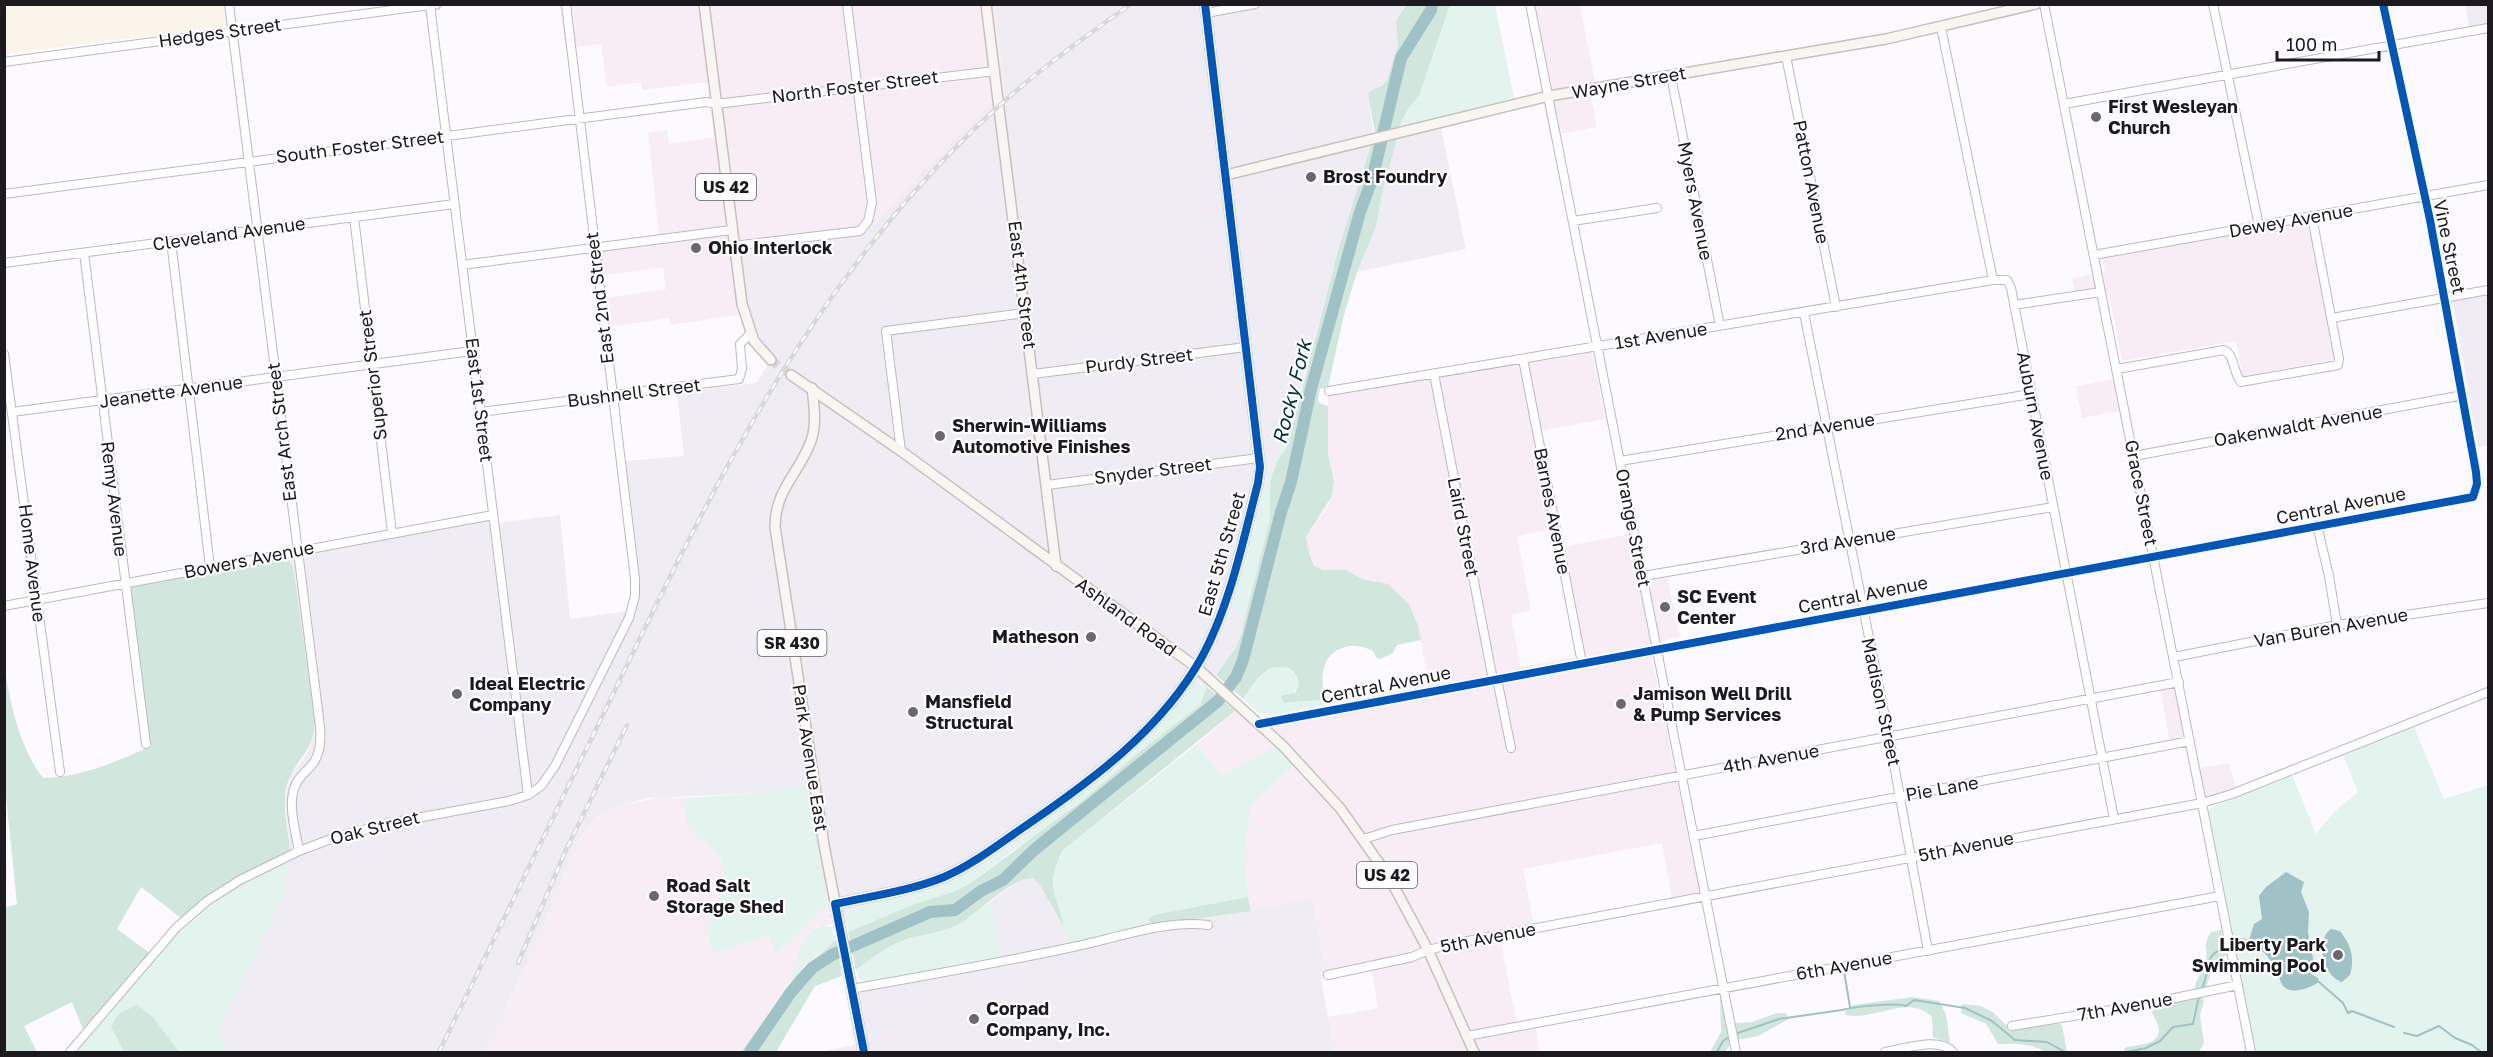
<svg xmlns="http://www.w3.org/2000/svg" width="2493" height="1057" viewBox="0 0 2493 1057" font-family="'Golos Text',sans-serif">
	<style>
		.commercial { fill: #f8edf5 }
		.built { fill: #efecf4 }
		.education { fill: #fbf4ea }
		.green { fill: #e3f3ed }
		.forest { fill: #d1e7dd }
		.water { fill: #a0c1c5 }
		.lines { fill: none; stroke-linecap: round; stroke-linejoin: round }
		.stream { stroke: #a0c1c5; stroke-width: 2 }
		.river { stroke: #a0c1c5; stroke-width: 12 }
		.major-tunnel { stroke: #dad8dd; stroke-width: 9; stroke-dasharray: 9 4.5; stroke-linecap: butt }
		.minor-casing { stroke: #bcbabe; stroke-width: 10 }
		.major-casing { stroke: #c7c0bf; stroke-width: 12 }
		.minor { stroke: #fffeff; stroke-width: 8 }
		.major { stroke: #f8f5f3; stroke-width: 9 }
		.rail-casing { stroke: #d8d8d9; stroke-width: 4.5 }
		.rail { stroke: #fff; stroke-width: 2; stroke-dasharray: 7; stroke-linecap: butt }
		.cycleway-casing { stroke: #fff; stroke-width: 11 }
		.cycleway { stroke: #0057b8; stroke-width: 8 }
		.poi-dot { fill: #6a686d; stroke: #fff; stroke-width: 2 }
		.labels { text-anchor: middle; stroke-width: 4.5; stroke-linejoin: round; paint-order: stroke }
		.shield { fill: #fff; stroke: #605f62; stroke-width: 1.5 }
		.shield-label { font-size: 16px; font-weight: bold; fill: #1c1a1f }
		.street-label { font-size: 18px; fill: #1c1a1f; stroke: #fff }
		.poi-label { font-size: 18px; font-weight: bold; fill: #1c1a1f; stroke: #fff; text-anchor: start }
		.water-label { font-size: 20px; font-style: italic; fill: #013437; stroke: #fff }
	</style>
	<rect width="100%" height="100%" fill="#fcfafe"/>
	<path class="commercial" d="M560 5H995L1006 90 924 170 873 226 733 243 743 314 671 325 669 318 609 327 605 298 666 289 663 268 603 275 598 243 659 235 648 133 667 130 669 144 714 137 708 82 643 90 641 82 607 87 601 44 565 48Z
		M1525 5H1580L1595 82 1588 83 1597 127 1550 136Z
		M2308 220 2336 359 2243 377 2236 341 2122 361 2109 293 2076 298 2072 278 2105 272 2102 257Z
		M1592 352 1605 419 1539 431 1557 528 1517 536 1531 610 1511 615 1521 667 1583 656 1562 547 1631 534 1641 582 1667 577 1680 637 1649 644 1700 894 1672 898 1662 843 1523 869 1534 925 1499 932 1518 1030 1536 1027 1540 1052H1334L1328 1017 1378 1008 1371 968 1326 978 1312 900 1251 911 1244 876 1245 836 1251 805 1295 765 1275 746 1222 776 1197 744 1235 711 1247 721 1429 685 1418 626 1374 580 1362 579 1346 570H1323L1314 566 1309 553 1306 537 1327 507 1332 496 1334 481 1328 454V395Z
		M2114 379 2120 411 2082 418 2076 386Z
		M2176 687 2186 740 2170 743 2160 690Z
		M2229 763 2236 788 2206 797 2200 768Z
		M662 797 683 798 689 828 710 844 720 857 726 877 724 893 714 908 768 935 774 953 792 941 828 905 831 924 816 928 804 940 795 973 751 1040 741 1052H485L546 919 576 842 597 816 622 805Z"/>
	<path class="built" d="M995 5H1406L1396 21 1398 44 1387 80 1382 86 1372 90 1368 94 1373 132 1371 145 1339 247 1293 416 1270 471 1232 606 1245 620 1241 634 1237 646 1216 675 1207 687 1201 683 1195 682 1158 728 1100 782 999 854 964 875 942 885 860 905 853 909 846 920 831 924 808 785 761 793 648 798 622 805 597 816 576 842 546 919 485 1052H226L218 1029 284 894 290 850 285 802 287 788 291 775 307 754 314 733 315 721 309 683 281 557 489 520 490 524 560 515 570 619 636 610 640 590 624 461 684 456 677 392 756 383 771 360 754 341 733 243 873 226 924 170 1005 90Z
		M2465 5H2488V32L2471 36Z
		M1441 128 1466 249 1357 272 1376 227 1382 194 1397 139Z
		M2488 291V445L2478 447 2452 298Z
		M1025 878H1033L1040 885 1064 927 1069 944 1151 926 1210 918 1312 899 1326 976 1321 978 1334 1052H819L855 1045 845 988 999 958 990 902 1014 884Z"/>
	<path class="education" d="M4 5H223L226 26 5 54Z"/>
	<path class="green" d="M1450 5H1495L1514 98 1398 128 1410 106 1419 96Z
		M1293 416 1285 450 1276 464 1270 484V519L1245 620 1232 606 1270 471Z
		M1278 666C1290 668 1295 671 1299 683L1287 704 1324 698 1325 705 1270 716 1259 713 1243 699C1253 686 1261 671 1278 666Z
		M1195 682 1207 687 1200 705 1038 835 1015 849 971 883 953 892 917 903 848 932 846 920 853 909 860 905 942 885 964 875 999 854 1119 766 1158 728Z
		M2414 727 2444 799 2488 785V1052H2254L2208 809 2292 775 2316 834 2335 811 2358 792 2343 755Z
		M1197 744 1222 776 1275 746 1295 765 1251 805 1244 855 1248 897 1153 915 1151 926 1068 944C1059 904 1043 892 1062 851Z
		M808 785 828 905 792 941 775 954 768 935 713 954C712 947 708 939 708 932 706 911 728 897 725 875 721 844 704 848 690 829 685 822 685 807 683 798L761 793Z
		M289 859 284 894 218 1029 226 1052H179L153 1017 111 1027 124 1052H74L188 921 213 900Z
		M990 902 999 958 869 983 858 978 856 970 886 947 965 920Z
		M823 925 831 927 836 940 805 965 788 985C800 962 795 937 823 925Z"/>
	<path class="forest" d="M1406 5H1450L1419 96 1410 106 1398 128 1375 134 1368 94 1372 90 1382 86 1387 80 1398 44 1396 21Z
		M1397 139 1382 194 1376 227 1357 272 1343 319 1328 387 1320 389 1318 399 1319 403 1328 406V454L1334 481 1332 496 1306 537 1309 553 1314 566 1323 570H1346L1362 579 1388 584 1409 604 1418 626 1421 640 1397 645 1393 653 1380 659 1376 658 1374 652C1367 647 1360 646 1351 646 1322 649 1320 675 1324 698L1319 700 1284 703 1281 696 1295 693 1299 683C1296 674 1293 668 1283 667 1264 664 1253 686 1243 699L1216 675 1237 646 1241 634 1270 519V484L1273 472 1278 460 1285 450 1291 431 1339 247 1371 145Z
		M281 557 289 561 293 567 315 721C313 750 303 752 291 775 279 797 288 826 290 850L206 897 181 918 141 887 117 929 151 954 84 1032 72 1002 24 1026 37 1052H5L4 908 17 904 5 787V670C11 707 20 748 43 778 82 777 116 762 151 746L130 590 133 584Z
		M1207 687 1235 711 1062 851C1045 889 1056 891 1064 927L1040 885 1033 878C1011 878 983 909 964 921 946 933 923 933 902 941 885 947 871 959 856 970L848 932 917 903 953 892 971 883 1079 803 1146 747 1200 705Z
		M1248 897 1251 911 1151 926 1149 919 1153 915Z
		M2221 930 2227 955 2215 961 2206 988 2195 990C2194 979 2205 970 2206 959 2208 945 2202 947 2211 932Z
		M836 940 842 976 815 986 776 1052H741L797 974Z
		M1720 994 1731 1044 1725 1052H1710L1721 1032Z
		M1913 997 1939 1001 1946 1014 1950 1043 1933 1037 1932 1017C1907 993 1873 1022 1845 1015V1011L1853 1005Z
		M2202 997 2204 1000 2200 1016 2204 1043 2199 1052H2124V1049L2127 1047C2152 1043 2169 1041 2152 1013L2154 1007Z
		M1962 1004 1981 1006 1993 1012 2008 1027 2016 1029 2058 1023 2062 1025 2067 1052H2047L2032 1046 2019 1044H1998L1986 1024 1961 1013Z
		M137 1005 153 1017 179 1052H124L111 1027 118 1014Z
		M1777 1013H1786L1789 1019 1758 1036 1738 1040 1735 1023 1752 1022Z"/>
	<path class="water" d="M2286 872 2304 882 2301 892 2309 912 2308 932 2313 958 2311 974 2318 978 2319 982C2312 987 2293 995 2284 987 2281 984 2280 979 2278 975 2272 961 2265 950 2251 944L2241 946 2240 941 2241 938 2249 940 2254 924 2262 919 2259 896 2266 887Z
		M2331 929 2340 931C2351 945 2355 958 2350 975L2342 982C2324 977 2314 941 2331 929Z"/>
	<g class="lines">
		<path class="stream" d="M1844 971 1850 1007
			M2319 982 2343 1003 2348 1013 2352 1011 2394 1027
			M2201 991C2215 960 2198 954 2240 943
			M2404 1033 2417 1036 2439 1026 2455 1038 2472 1045 2481 1052
			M1735 1034 1779 1019 1842 1010C1851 1007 1898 1002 1906 1006L1914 1000 1965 1008 1992 1021 2015 1040 2047 1042 2065 1052
			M1717 1052 1723 1041 1729 1037
			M2127 1052 2146 1048 2160 1041 2173 1027 2193 1024 2199 996"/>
		<path class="river" d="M750 1052 791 992 812 968 832 955 930 912 955 910 981 891 1003 880 1034 850 1218 701 1236 677 1243 660 1281 512 1291 482 1311 389 1360 212 1372 180 1401 58 1431 10 1432 4"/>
		<path class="major-tunnel" d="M771 360 791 375"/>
		<defs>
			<path id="minor" d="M229 4 320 726C321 738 321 752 314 762 307 772 297 777 294 789 288 807 296 833 299 851
				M1530 4 1736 1052
				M2044 4 2251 1052
				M2213 4 2259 226
				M1206 13 1255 4
				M1941 27 1993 280
				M1786 56 1836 307
				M4 62 430 5 528 795
				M1671 76 1720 326
				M2064 104 2488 28
				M4 194 706 102 716 104 995 71
				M354 217 392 533
				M1573 221 1657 208
				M171 241 210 567
				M733 246 860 231 868 221 872 203 847 4
				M84 253 146 744
				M2094 255 2488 185
				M4 263 454 204
				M462 265 731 230
				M2014 305 2101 292
				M1804 313 1889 737 1928 951
				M2332 318 2488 290
				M4 354 60 772
				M1523 359 1582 663
				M2117 369 2224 350C2235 355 2233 373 2241 382L2338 365 2339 359 2312 217
				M1033 374 1246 347
				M1434 374 1493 680
				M1329 391 1993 280H2007L2011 288 2114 819
				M12 412 472 351
				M480 412 739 379 742 369 740 344 750 334
				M901 451 886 331 1025 313
				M2134 456 2463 395
				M1620 461 2031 394
				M1047 485 1259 458
				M2317 525 2329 576 2337 625
				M1643 576 2053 507
				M4 606 493 515
				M2174 657 2337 625 2488 603
				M1497 679 1511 748
				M1259 724 2473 497 2477 484 2476 472 2430 220 2383 4
				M1694 836 2190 741
				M1364 839 1392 830 2179 682
				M1328 975 1412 957 1428 950 1457 943 2202 803 2232 794 2488 692
				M851 989C925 976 999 963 1073 947 1113 939 1167 919 1208 925
				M2012 1026 2141 1005 2238 985
				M1467 1036 2220 896
				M70 1052 176 928 207 901 240 880 299 851 339 836 395 822 509 801 528 795 541 786 555 766 629 618 635 596V579L566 4
				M1885 1052C1904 1049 1939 1036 1953 1052"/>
			<path id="major" d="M430 4H436
				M704 4 742 304 754 341 771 360
				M986 4 1056 566
				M1226 175 1549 96 1886 39 2036 4
				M791 375 901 451 1196 667 1283 746 1340 808 1389 877 1428 950 1474 1052
				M812 388C814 406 817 424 811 441 799 474 775 489 775 527L824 845 864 1052
				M835 904C871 896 910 891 944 877 972 865 996 846 1021 829 1090 782 1162 730 1203 655 1231 602 1243 540 1258 483L1260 467 1205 4"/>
		</defs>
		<use href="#minor" class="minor-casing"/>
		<use href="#major" class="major-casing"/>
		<use href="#minor" class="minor"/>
		<use href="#major" class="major"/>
		<defs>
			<path id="rail" d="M518 963 565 852 627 725
				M439 1052C498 932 556 811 615 690 717 477 821 266 999 106 1041 68 1086 36 1131 4"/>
		</defs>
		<use href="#rail" class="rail-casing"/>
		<use href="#rail" class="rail"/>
		<defs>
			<path id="cycleway" d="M1259 724 2473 497 2477 484 2476 472 2430 220 2383 4
				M864 1052 835 904C871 896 910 891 944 877 972 865 996 846 1021 829 1090 782 1162 730 1203 655 1231 602 1243 540 1258 483L1260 467 1205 4"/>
		</defs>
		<use href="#cycleway" class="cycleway-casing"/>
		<use href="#cycleway" class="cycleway"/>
	</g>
	<g class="poi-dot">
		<circle cx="2096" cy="117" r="6"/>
		<circle cx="1311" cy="177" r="6"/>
		<circle cx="696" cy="248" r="6"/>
		<circle cx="940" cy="436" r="6"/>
		<circle cx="1665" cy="607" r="6"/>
		<circle cx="1091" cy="637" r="6"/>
		<circle cx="457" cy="694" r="6"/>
		<circle cx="1621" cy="704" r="6"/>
		<circle cx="913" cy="712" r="6"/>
		<circle cx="654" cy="896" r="6"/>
		<circle cx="2338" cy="955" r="6"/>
		<circle cx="974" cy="1019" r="6"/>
	</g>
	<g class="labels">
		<g class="shield">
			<rect x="696" y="174" width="60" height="26" rx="4.5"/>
			<rect x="757.5" y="630" width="69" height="26" rx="4.5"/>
			<rect x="1357" y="862" width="60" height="26" rx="4.5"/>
		</g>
		<g class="shield-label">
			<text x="726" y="193">US 42</text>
			<text x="792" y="649">SR 430</text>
			<text x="1387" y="881">US 42</text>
		</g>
		<g class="street-label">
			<text transform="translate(220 33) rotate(-8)" y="6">Hedges Street</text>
			<text transform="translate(1629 83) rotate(-10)" y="6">Wayne Street</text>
			<text transform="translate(855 87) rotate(-7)" y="6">North Foster Street</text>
			<text transform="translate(360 147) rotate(-7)" y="6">South Foster Street</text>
			<text transform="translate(1811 182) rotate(79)" y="6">Patton Avenue</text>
			<text transform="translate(1695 201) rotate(79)" y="6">Myers Avenue</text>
			<text transform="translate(2291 221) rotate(-10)" y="6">Dewey Avenue</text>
			<text transform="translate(229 234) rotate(-8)" y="6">Cleveland Avenue</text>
			<text transform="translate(2449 247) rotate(78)" y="6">Vine Street</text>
			<text transform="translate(1022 285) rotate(83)" y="6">East 4th Street</text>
			<text transform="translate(600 298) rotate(-97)" y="6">East 2nd Street</text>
			<text transform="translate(1661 336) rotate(-9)" y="6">1st Avenue</text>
			<text transform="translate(1139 361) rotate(-7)" y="6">Purdy Street</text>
			<text transform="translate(373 375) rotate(-97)" y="6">Superior Street</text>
			<text transform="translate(171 392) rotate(-8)" y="6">Jeanette Avenue</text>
			<text transform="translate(634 393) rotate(-7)" y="6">Bushnell Street</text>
			<text transform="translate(479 400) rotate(83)" y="6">East 1st Street</text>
			<text transform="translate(2035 416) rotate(79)" y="6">Auburn Avenue</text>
			<text transform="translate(2298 426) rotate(-10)" y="6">Oakenwaldt Avenue</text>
			<text transform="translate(1825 427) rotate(-9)" y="6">2nd Avenue</text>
			<text transform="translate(282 432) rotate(-97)" y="6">East Arch Street</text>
			<text transform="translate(1153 471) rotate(-7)" y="6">Snyder Street</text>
			<text transform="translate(2141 493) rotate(79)" y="6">Grace Street</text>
			<text transform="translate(114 499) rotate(83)" y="6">Remy Avenue</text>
			<text transform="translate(2341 506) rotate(-11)" y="6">Central Avenue</text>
			<text transform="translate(1552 511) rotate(79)" y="6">Barnes Avenue</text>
			<text transform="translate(1463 527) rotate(79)" y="6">Laird Street</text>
			<text transform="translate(1633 528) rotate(79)" y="6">Orange Street</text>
			<text transform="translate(1848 541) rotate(-9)" y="6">3rd Avenue</text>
			<text transform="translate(1222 554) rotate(-74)" y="6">East 5th Street</text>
			<text transform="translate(249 560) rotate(-11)" y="6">Bowers Avenue</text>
			<text transform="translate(32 563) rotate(83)" y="6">Home Avenue</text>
			<text transform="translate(1863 595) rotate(-11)" y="6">Central Avenue</text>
			<text transform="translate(1126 617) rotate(36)" y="6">Ashland Road</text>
			<text transform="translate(2331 628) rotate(-10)" y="6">Van Buren Avenue</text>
			<text transform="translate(1386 685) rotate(-11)" y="6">Central Avenue</text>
			<text transform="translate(1881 702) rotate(78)" y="6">Madison Street</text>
			<text transform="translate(810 758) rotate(81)" y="6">Park Avenue East</text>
			<text transform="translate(1771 759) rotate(-10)" y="6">4th Avenue</text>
			<text transform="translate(1942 789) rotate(-10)" y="6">Pie Lane</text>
			<text transform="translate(375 828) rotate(-14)" y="6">Oak Street</text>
			<text transform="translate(1966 847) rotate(-11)" y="6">5th Avenue</text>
			<text transform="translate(1488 938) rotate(-11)" y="6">5th Avenue</text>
			<text transform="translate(1844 966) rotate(-10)" y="6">6th Avenue</text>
			<text transform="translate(2125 1007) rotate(-10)" y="6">7th Avenue</text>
		</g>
		<g class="poi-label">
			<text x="2108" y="113">First Wesleyan<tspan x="2108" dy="21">Church</tspan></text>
			<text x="1323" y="183">Brost Foundry</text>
			<text x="708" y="254">Ohio Interlock</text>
			<text x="952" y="432">Sherwin-Williams<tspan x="952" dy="21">Automotive Finishes</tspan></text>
			<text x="1677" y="603">SC Event<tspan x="1677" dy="21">Center</tspan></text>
			<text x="1079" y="643" text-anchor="end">Matheson</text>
			<text x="469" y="690">Ideal Electric<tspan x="469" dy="21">Company</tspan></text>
			<text x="1633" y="700">Jamison Well Drill<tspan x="1633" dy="21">&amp; Pump Services</tspan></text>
			<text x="925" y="708">Mansfield<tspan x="925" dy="21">Structural</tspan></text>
			<text x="666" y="892">Road Salt<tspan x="666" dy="21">Storage Shed</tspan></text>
			<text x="2326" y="951" text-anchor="end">Liberty Park<tspan x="2326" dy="21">Swimming Pool</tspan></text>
			<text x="986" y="1015">Corpad<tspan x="986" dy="21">Company, Inc.</tspan></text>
		</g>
		<g class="water-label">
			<text transform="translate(1292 392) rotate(-76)" y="7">Rocky Fork</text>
		</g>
	</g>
	<rect width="2493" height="1057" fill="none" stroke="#1c1a1f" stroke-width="12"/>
	<path d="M2277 51v9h102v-9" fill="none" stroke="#1c1a1f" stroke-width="3"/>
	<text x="2286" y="51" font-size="18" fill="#1c1a1f" stroke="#ffffff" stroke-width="4.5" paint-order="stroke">100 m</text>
</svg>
